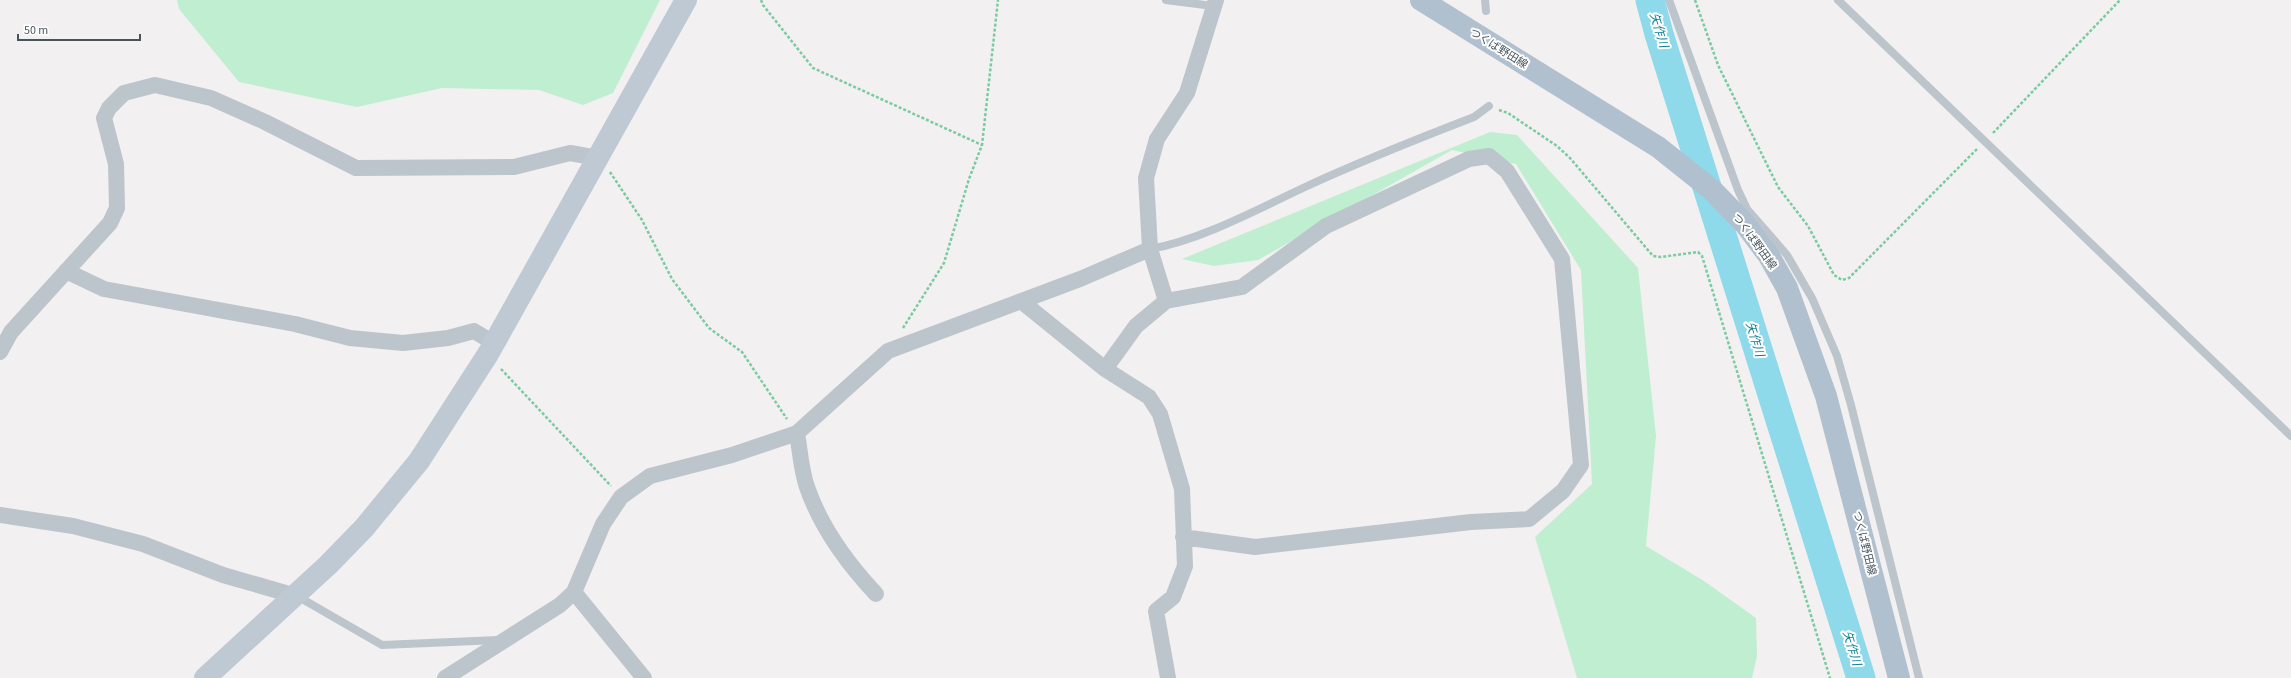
<svg xmlns="http://www.w3.org/2000/svg" width="2291" height="678" viewBox="0 0 2291 678" font-family="'Source Sans 3','Noto Sans JP',sans-serif">
	<style>
		.green { fill: #c0eed0 }
		.lines { fill: none; stroke-linecap: round; stroke-linejoin: round }
		.river { stroke: #8edaea; stroke-width: 29 }
		.path { stroke: #79cba0; stroke-width: 2.5; stroke-dasharray: 3 2; stroke-linecap: butt }
		.lane { stroke: #bcc5cc; stroke-width: 8 }
		.street { stroke: #bcc5cc; stroke-width: 16 }
		.secondary { stroke: #bec9d3; stroke-width: 22 }
		.primary { stroke: #b0c0ce; stroke-width: 22 }
		.labels { text-anchor: middle; stroke-width: 4; stroke-linejoin: round; paint-order: stroke }
		.street-label { font-size: 11px; fill: #48545d; stroke: #fff }
		.water-label { font-size: 12px; font-style: italic; fill: #108199; stroke: #fff }
	</style>
	<rect width="100%" height="100%" fill="#f2f0f0"/>
	<path class="green" d="M177 0H660L613 93 583 105 539 90 442 88 357 107 239 82 179 9Z
		M1490 132 1517 135 1638 268 1656 436 1646 546 1704 581 1756 618 1757 656 1752 678H1577L1535 537 1592 484 1581 270 1516 164 1452 150 1258 260 1214 266 1182 259Z"/>
	<g class="lines">
		<path class="river" d="M1650 0 1659 34 1861 678"/>
		<path class="path" d="M761 0 763 5 813 68 982 145
			M1695 0 1718 65 1778 187 1808 226 1834 275 1842 280 1849 278 1977 149
			M1499 110 1508 113 1557 146 1570 158 1653 256 1661 257 1698 252 1702 256 1830 678
			M1993 133 2120 0
			M610 172 642 220 672 279 709 328 742 352 787 419
			M903 328 944 263 969 179 982 145 998 0
			M501 369 611 486"/>
		<path class="lane" d="M1166 0 1213 6
			M1485 0 1486 11
			M1669 0 1738 190 1747 209 1787 255 1812 298 1837 356 1851 405 1919 678
			M1838 0 2291 436
			M1150 249C1201 240 1258 209 1305 187 1361 161 1417 139 1474 117L1489 106
			M297 596 382 645 498 640"/>
		<path class="street" d="M66 271 104 289 295 324 350 338 403 343 448 338 474 331 494 343
			M1021 301 1105 369 1149 397 1160 414 1182 489 1185 566 1173 597 1156 611 1168 678
			M1166 301 1242 287 1326 226 1469 159 1489 156 1507 171 1562 259 1581 465 1563 491 1529 519 1471 522 1255 547 1183 537
			M0 352 11 332 110 223 117 208 116 164 104 118 109 108 124 93 155 85 211 98 265 122 356 168 514 167 570 153 598 158
			M1105 369 1136 326 1166 301 1150 249 1146 178 1157 139 1187 93 1216 0
			M797 433C800 450 801 470 807 487 821 528 847 563 876 594
			M0 515 73 526 143 544 223 575 296 596
			M574 592 644 678
			M445 678 560 605 574 592 603 524 621 497 650 476 732 455 797 433 888 351 1080 279 1150 249"/>
		<path class="secondary" d="M205 678 328 565 364 528 419 461 488 354 686 0"/>
		<path class="primary" d="M1421 0 1658 147 1712 190 1745 224 1769 256 1787 288 1826 396 1899 678"/>
	</g>
	<g class="labels">
		<g class="street-label">
			<text transform="translate(1499 48) rotate(32)" y="4">つくば野田線</text>
			<text transform="translate(1755 241) rotate(54)" y="4">つくば野田線</text>
			<text transform="translate(1865 543) rotate(76)" y="4">つくば野田線</text>
		</g>
		<g class="water-label">
			<text transform="translate(1659 30) rotate(73)" y="4">矢作川</text>
			<text transform="translate(1755 339) rotate(73)" y="4">矢作川</text>
			<text transform="translate(1852 648) rotate(73)" y="4">矢作川</text>
		</g>
	</g>
	<path d="M18 34v6h122v-6" fill="none" stroke="#48545d" stroke-width="2"/>
	<text x="24" y="34" font-size="12" fill="#48545d" stroke="#ffffff" stroke-width="3" paint-order="stroke">50 m</text>
</svg>
